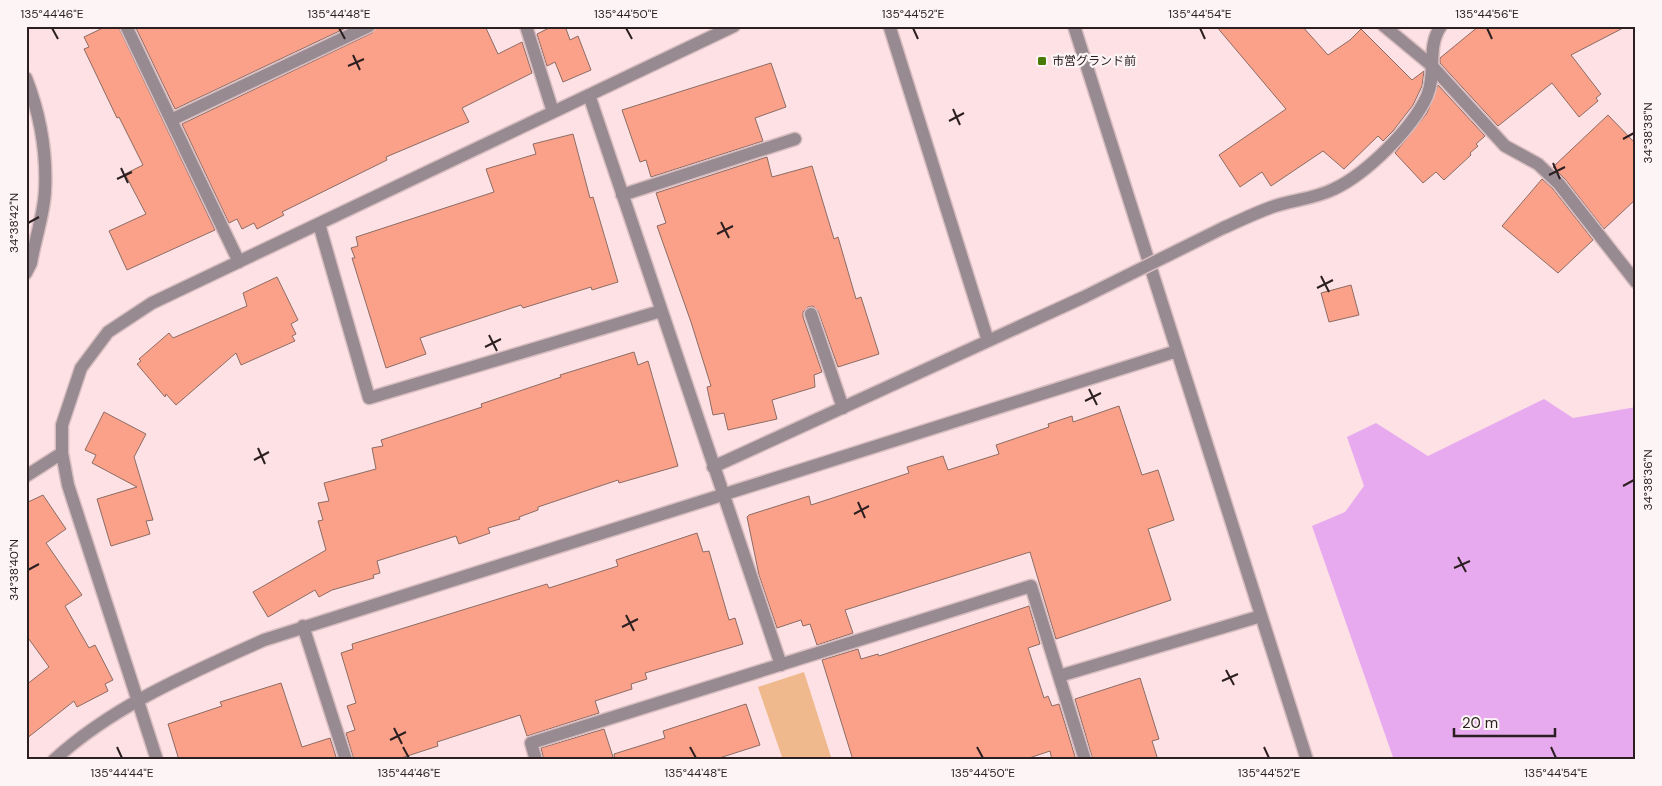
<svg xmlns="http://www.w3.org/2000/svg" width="1662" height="786" viewBox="0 0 1662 786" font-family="'DM Sans','Noto Sans JP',sans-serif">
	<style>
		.green { fill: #efb98d }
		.water { fill: #e7aaef }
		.building { fill: #fca189; stroke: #8b6c64 }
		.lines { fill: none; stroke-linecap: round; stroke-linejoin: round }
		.service-casing { stroke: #d8bec1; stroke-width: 15 }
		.minor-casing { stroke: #d8bec1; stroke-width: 15 }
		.tertiary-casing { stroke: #d8bec1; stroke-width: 15 }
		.service { stroke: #988a91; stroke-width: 12 }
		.minor { stroke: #988a91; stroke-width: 12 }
		.tertiary { stroke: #988a91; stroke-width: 12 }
		.minor-bridge-casing { stroke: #d8bec1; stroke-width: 15; stroke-linecap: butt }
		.minor-bridge { stroke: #988a91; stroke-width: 12 }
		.ticks { fill: none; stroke: #2c1f21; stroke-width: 2 }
		.poi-dot { fill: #487a06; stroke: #fcf4f5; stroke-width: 2 }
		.labels { text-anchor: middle; stroke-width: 4.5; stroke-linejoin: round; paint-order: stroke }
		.poi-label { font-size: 12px; fill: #2c1f21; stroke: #fcf4f5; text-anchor: start }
		.neatline { fill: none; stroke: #2c1f21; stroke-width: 2 }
		.ticks-label { font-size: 12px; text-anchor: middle; fill: #2c1f21 }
	</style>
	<rect width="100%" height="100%" fill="#fee1e4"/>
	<path class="green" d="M804 672 832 760H783L758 687Z"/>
	<path class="water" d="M1544 399 1573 418 1636 407V760H1394L1312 526 1345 512 1364 486 1347 437 1376 423 1428 456Z"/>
	<path class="building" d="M107 26H118L215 230 127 270 109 231 146 214 125 174 143 165 119 117 117 118 84 49 89 47 84 37Z
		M135 26H350L175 109Z
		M377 26H485L498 54 522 42 532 73 462 108 469 122 386 157 387 160 282 212 284 215 257 229 254 223 242 229 237 219 229 223 182 124 372 33Z
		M553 26H565L570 40 578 36 591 70 563 82 555 62 547 66 537 34Z
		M1216 26H1302L1328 55 1350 40 1361 29 1412 80 1424 71 1422 86 1413 105 1393 131 1383 141 1378 136 1344 169 1323 151 1271 186 1262 172 1240 187 1219 155 1286 109Z
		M1479 26H1627L1571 55 1601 94 1596 98 1598 101 1579 117 1552 83 1498 126 1440 63V58Z
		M771 63 786 107 755 118 763 141 651 177 646 160 640 162 622 110Z
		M1438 85 1485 136 1476 144 1478 146 1470 153 1471 155 1444 180 1436 172 1423 183 1395 153 1427 113Z
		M1608 115 1636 144V199L1604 229 1565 179 1553 167Z
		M573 134 590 198 593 197 618 282 592 290 591 287 523 308 521 305 420 338 426 354 386 368 352 258H355L351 248 358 246 356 237 494 192 486 169 536 154 533 144Z
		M767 157 772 177 812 166 834 239 838 237 856 299 861 297 879 354 838 367 818 311 813 306 808 307 803 312V317L822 372 814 375 815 387 772 400 777 419 728 430 724 413 713 415 707 387 711 386 691 322 657 226 666 223 656 193Z
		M1542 179 1553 189 1593 240 1558 273 1502 226Z
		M277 277 298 320 291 324 296 334 292 336 295 341 241 365 236 353 176 405 166 394 165 397 137 364 141 361 139 359 169 333 173 338 247 306 243 293Z
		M1351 285 1359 315 1329 322 1321 293Z
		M634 352 638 365 648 361 678 466 619 483 618 480 538 507V510L519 517 520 519 488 528 490 533 459 544 456 536 377 561 380 573 373 575 374 578 332 590 319 597 315 590 268 617 253 592 326 550 318 521 323 520 318 503 329 501 324 483 376 469 372 448 383 446 381 440 482 407 481 404 561 377 560 375Z
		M1119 406 1142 475 1158 470 1174 520 1148 529 1171 600 1056 639 1030 552 845 610 853 633 817 645 810 624 803 626 801 620 777 628 759 575 747 517 749 515 809 496 811 505 909 473 907 467 943 456 948 470 999 454 996 445 1049 427 1048 424 1072 416 1073 422Z
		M104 412 146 434 134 457 153 520 146 521 150 534 111 546 97 499 137 487 92 463 96 455 85 450Z
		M43 495 66 529 46 543 82 595 65 606 89 648 95 645 113 680 105 684 108 691 77 707 74 701 26 739V685L49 667 26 635V503Z
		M697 533 703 552 709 551 729 620 735 618 743 644 645 673 647 679 631 684 632 689 595 701 599 713 527 736 520 715 437 742 438 746 395 760H354L346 733 355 730 347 706 356 703 341 653 353 649 352 644 547 584 549 588 618 566 616 560Z
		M1029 606 1040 644 1028 648 1044 698 1048 696 1052 706 1059 704 1076 760H1052L1050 751 1023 760H853L822 660 858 649 861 659 878 654 879 656Z
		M1140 678 1159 739 1152 741 1158 760H1093L1075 699Z
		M281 683 302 747 330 738 337 760H179L168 724 222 706 220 702Z
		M746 704 760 745 713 760H615L614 754 665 738 663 731Z
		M604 729 614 760H544L541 748Z"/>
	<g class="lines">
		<defs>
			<path id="service" d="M1384 26 1431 65 1505 146 1538 164 1559 184 1636 282
				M26 78C40 114 47 152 45 191 44 214 35 239 31 263L26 273"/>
			<path id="minor" d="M126 26 239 262
				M526 26 553 112
				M890 28 988 341
				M589 95 781 665
				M171 120 369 26
				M622 195 795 139
				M319 224 369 398 661 311
				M1223 228C1239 221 1255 213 1272 207 1292 200 1314 199 1334 189 1366 174 1412 129 1427 96 1437 74 1426 47 1441 26
				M811 314 843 408
				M713 467 1084 297
				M26 476 62 453
				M1059 676 1261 616
				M157 760 68 485 62 453V425L81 368 108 332 152 303 734 26
				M536 760 531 743 1031 586 1085 760"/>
			<path id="tertiary" d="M1074 26 1307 760
				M303 626 346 760
				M54 760C114 705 191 673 264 640L1177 351"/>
		</defs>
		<use href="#service" class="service-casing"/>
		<use href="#minor" class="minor-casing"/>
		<use href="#tertiary" class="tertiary-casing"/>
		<use href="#service" class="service"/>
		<use href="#minor" class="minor"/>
		<use href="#tertiary" class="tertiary"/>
		<defs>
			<path id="minor-bridge" d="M1084 297 1223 228"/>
		</defs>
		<use href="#minor-bridge" class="minor-bridge-casing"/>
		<use href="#minor-bridge" class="minor-bridge"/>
	</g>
	<path class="ticks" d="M52 28 58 39M339 28 345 39M626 28 632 39M913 28 918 39M1200 28 1205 39M1487 28 1492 39M353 55 360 70M348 66 364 59M953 109 960 125M949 121 964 113M1623 139 1634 133M1553 163 1560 179M121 168 128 183M1549 175 1565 167M117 179 132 172M721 222 729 238M28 223 39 217M717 234 733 226M1321 276 1329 292M1317 288 1333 280M489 335 497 351M485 347 501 339M1089 389 1097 405M1085 401 1101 393M258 448 265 464M254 460 269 452M1623 486 1634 480M858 502 865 518M854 514 869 506M1458 557 1466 572M1454 568 1470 561M28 570 39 564M626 615 634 631M622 627 638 619M1226 670 1234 685M1222 681 1238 674M394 728 402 744M390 740 406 732M117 747 122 758M403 747 409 758M690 747 696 758M977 747 983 758M1264 747 1269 758M1551 747 1556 758"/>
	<rect class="poi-dot" x="1037" y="56" width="10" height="10" rx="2.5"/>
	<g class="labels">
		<g class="poi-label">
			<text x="1052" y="65">市営グランド前</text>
		</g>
	</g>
	<rect width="1662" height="786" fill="none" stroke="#fcf4f5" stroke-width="55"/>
	<path d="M1454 728v8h101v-8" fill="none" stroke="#2c1f21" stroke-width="2.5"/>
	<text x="1462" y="728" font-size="15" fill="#2c1f21" stroke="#fcf4f5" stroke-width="4" paint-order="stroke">20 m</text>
	<rect x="28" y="28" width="1606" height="730" class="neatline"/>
	<g class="ticks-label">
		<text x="52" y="18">135°44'46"E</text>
		<text x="339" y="18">135°44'48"E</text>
		<text x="626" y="18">135°44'50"E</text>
		<text x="913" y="18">135°44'52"E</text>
		<text x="1200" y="18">135°44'54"E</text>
		<text x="1487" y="18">135°44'56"E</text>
		<text transform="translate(1648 133) rotate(-90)" y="4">34°38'38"N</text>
		<text transform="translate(14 223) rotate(-90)" y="4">34°38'42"N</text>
		<text transform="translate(1648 480) rotate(-90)" y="4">34°38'36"N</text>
		<text transform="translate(14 570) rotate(-90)" y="4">34°38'40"N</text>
		<text x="122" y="777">135°44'44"E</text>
		<text x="409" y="777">135°44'46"E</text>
		<text x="696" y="777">135°44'48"E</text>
		<text x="983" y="777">135°44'50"E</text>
		<text x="1269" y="777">135°44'52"E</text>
		<text x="1556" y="777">135°44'54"E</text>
	</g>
</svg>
